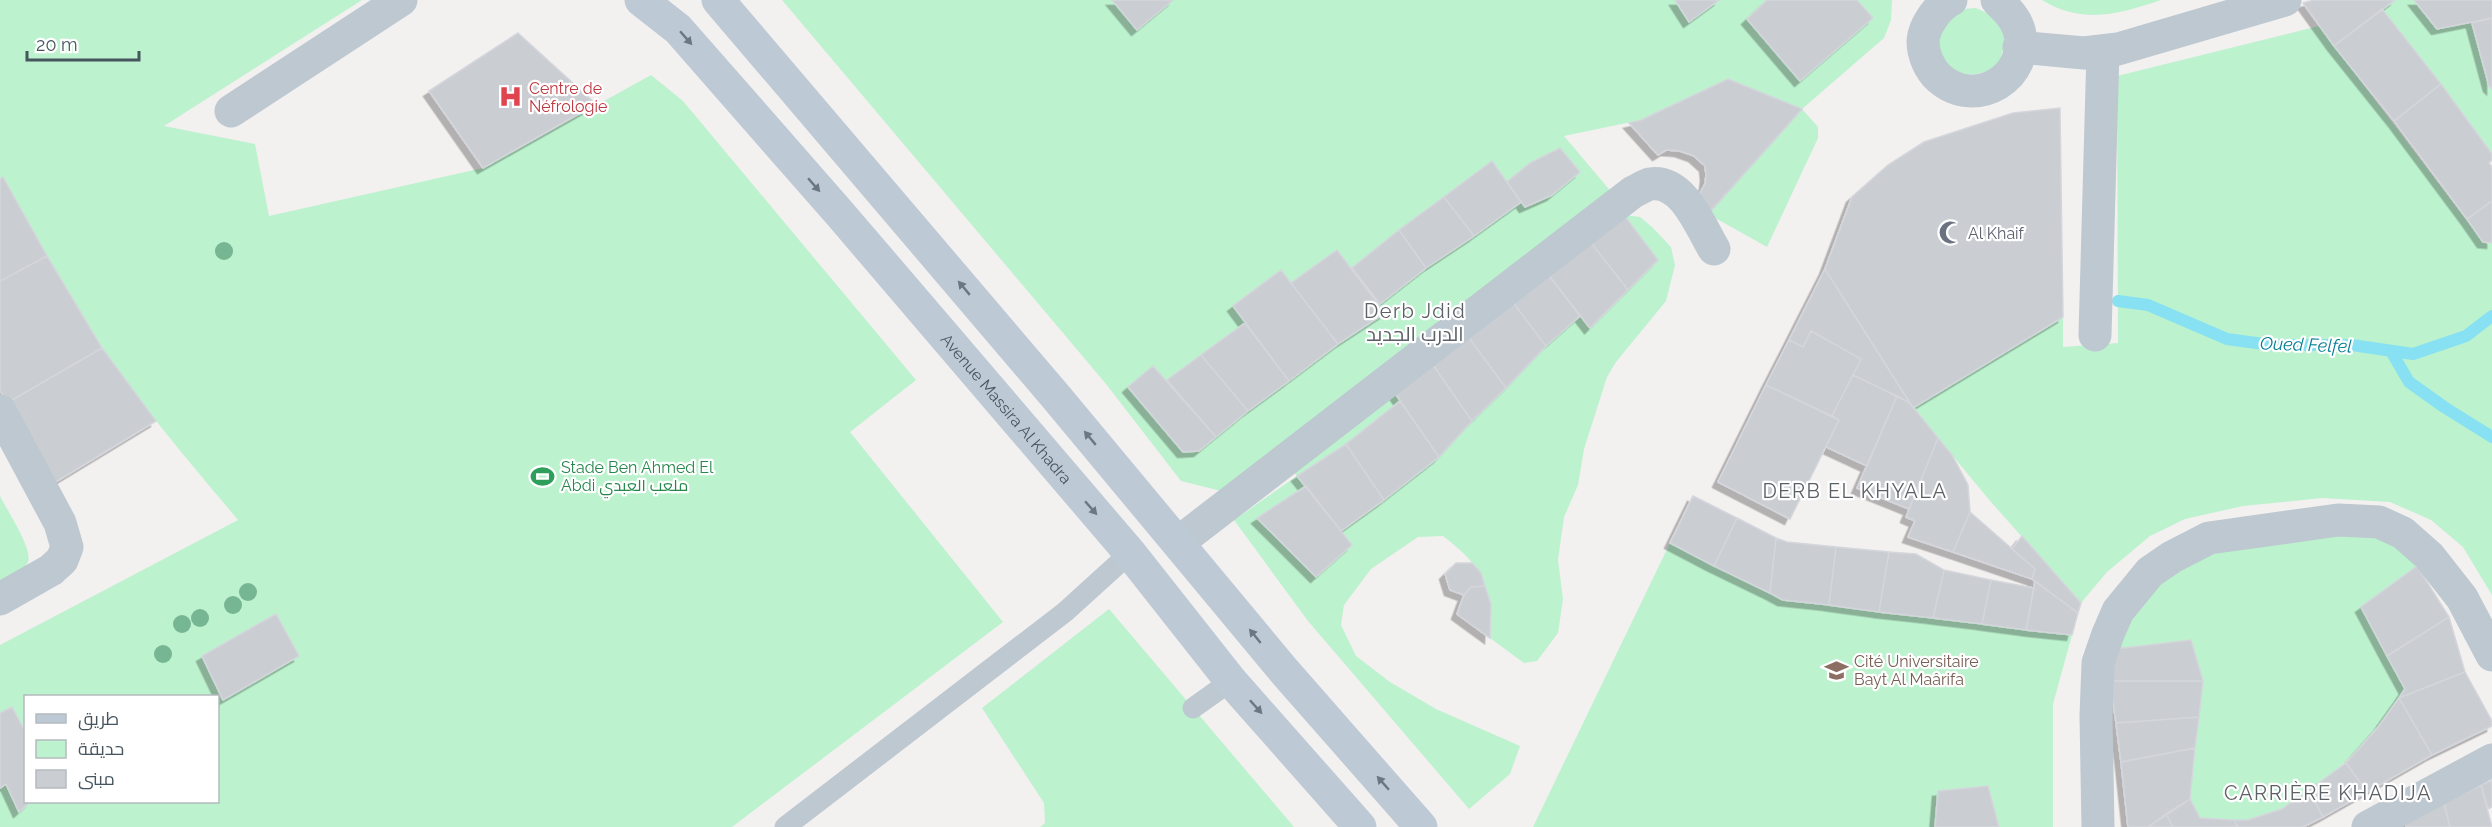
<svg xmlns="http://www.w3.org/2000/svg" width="2492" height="827" viewBox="0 0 2492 827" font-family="Raleway,Cairo,sans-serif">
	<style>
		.green { fill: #bcf2ce; fill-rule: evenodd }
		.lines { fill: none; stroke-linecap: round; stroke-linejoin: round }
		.stream { stroke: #87e1f2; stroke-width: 12 }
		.building { fill: #caced3; stroke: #d4d6dc; stroke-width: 1.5; filter: url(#shadow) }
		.lane { stroke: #bdc8d0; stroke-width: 21 }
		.street { stroke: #bdc8d0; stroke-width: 33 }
		.secondary { stroke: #bdcad5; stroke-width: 33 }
		.tree { fill: #77b692 }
		.oneway { fill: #6a7882 }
		.labels { text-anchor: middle; stroke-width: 4.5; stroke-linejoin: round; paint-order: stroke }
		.health-label { font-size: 16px; fill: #be3a42; stroke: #fff; text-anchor: start }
		.worship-label { font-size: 16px; fill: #5b616d; stroke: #fff; text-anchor: start }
		.street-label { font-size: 16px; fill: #47555f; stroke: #fff }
		.leisure-label { font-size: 16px; fill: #27864d; stroke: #fff; text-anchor: start }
		.education-label { font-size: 16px; fill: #785e54; stroke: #fff; text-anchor: start }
		.water-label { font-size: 18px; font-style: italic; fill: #067f94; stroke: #fff }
		.quarter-label { font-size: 20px; letter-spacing: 1.5px; fill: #5c6166; stroke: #fff }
	</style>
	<defs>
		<filter id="shadow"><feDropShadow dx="-5.5" dy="5.5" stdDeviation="0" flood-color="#0004"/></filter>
	</defs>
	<rect width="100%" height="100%" fill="#f3f0f0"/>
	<path class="green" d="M0 0H362L164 126 255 144 269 216 483 168 651 75 683 101 916 380 850 432 1003 622 732 827H0V645L238 520C191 464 143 408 102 347 66 293 35 235 3 177L0 179ZM26 696H218V802H26Z
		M782 0H1112L1137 30 1173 0H1892L1891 20 1884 38 1802 109 1818 127V138L1767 247 1708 214 1802 109 1728 79 1641 120 1564 136 1613 194 1221 491 1181 481 1106 384Z
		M2042 0H2161C2119 14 2083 25 2042 0Z
		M2395 0H2414L2437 29 2472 23 2489 85 2492 89V154L2382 9Z
		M1976 8C2009 22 2008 35 1999 65 1964 87 1932 68 1940 26L1963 9Z
		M2319 26 2483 242 2492 243V595L2463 547 2431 520 2390 502 2322 498 2243 506 2185 519 2150 536 2107 572 2081 603 1991 502 1913 408 2063 317V347L2118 343 2117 76Z
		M1624 215 1640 217 1652 227 1671 247 1675 265 1666 301 1616 362 1607 377 1584 449 1578 485 1564 517 1558 560 1563 599 1558 633 1537 661 1524 663 1490 638C1491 586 1485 568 1443 536L1418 537 1371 569 1344 605 1341 625 1356 656 1390 682 1436 709 1520 746 1510 774 1469 809 1308 621 1234 520 1297 476 1288 465 1547 273 1591 328 1657 261ZM1346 444 1384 500 1342 531 1297 476Z
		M0 496C7 510 33 549 28 562 24 572 9 576 0 581Z
		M2379 530 2417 566 2365 613 2405 689C2373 739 2310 807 2250 820 2235 823 2215 819 2200 818L2190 799 2203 681 2191 640 2115 649 2118 611 2172 557Z
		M1670 543 1783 600 2072 635 2053 704V827H1999L1988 786 1938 791 1935 827H1533Z
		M1109 609 1294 827H1040L1045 823 1044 803 982 708Z"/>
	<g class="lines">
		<path class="stream" d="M2118 301 2148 305 2227 339 2271 345H2352L2413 354 2466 336 2492 316
			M2391 351 2409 382 2444 407 2492 437"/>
	</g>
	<path class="building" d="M1112 0H1173L1137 30Z
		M1675 0H1719L1689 22Z
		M1767 0H1857L1873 18 1800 81 1747 19Z
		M2314 0H2395L2334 46 2303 3Z
		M2414 0H2492V18L2437 29Z
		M2382 9 2441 84 2394 121 2334 46Z
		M2492 18V89L2489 86 2472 23Z
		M518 33 596 104 483 168 429 91Z
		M1728 79 1802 109 1708 214 1696 200 1705 184 1706 175 1705 166 1694 156 1680 151 1666 150 1658 155 1629 123 1641 120Z
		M2441 84 2492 154V160L2489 163 2492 167V201L2467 219 2394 121Z
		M2060 108 2063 317 1913 408 1825 269 1852 197 1888 165 1924 142 2013 113Z
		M1560 148 1580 172 1552 195 1525 207 1507 182 1530 163Z
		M1492 161 1521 202 1474 236 1444 197Z
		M3 177 47 256 0 281V179Z
		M1444 197 1474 236 1426 268 1399 230Z
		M2492 201V243L2483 242 2467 219Z
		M1624 215 1658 260 1628 290 1589 240Z
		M1399 230 1426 268 1380 304 1352 268Z
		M1589 240 1628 290 1590 328 1547 273Z
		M1337 250 1385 313 1338 344 1291 283Z
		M47 256 102 348 7 403 0 390V281Z
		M1825 269 1910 403 1853 375 1861 359 1811 331 1803 347 1789 340Z
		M1281 270 1338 344 1289 381 1233 306Z
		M1547 273 1580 316 1546 346 1512 301Z
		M1512 301 1546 346 1506 388 1467 335Z
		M1245 323 1289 381 1248 411 1201 355Z
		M1811 331 1861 359 1832 416 1766 385 1789 340 1803 347Z
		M1467 335 1506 388 1472 421 1431 362Z
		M102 348 156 421 54 483 7 403Z
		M1201 355 1248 411 1216 437 1167 380Z
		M1431 362 1472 421 1439 457 1392 389Z
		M1153 366 1216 437 1199 451 1183 452 1128 387Z
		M1853 375 1897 396 1867 466 1826 447 1839 420 1832 416Z
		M1766 385 1839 420 1790 519 1718 482Z
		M1897 396 1910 403 1938 438 1909 509 1857 488Z
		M1400 401 1439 457 1384 500 1346 444Z
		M1938 438 1952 455 1968 485 1970 512 1953 552 1908 537 1915 521 1906 517Z
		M1346 444 1384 500 1341 531 1297 476Z
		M1306 486 1352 545 1316 577 1257 518Z
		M1693 496 1737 518 1714 566 1670 543Z
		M1970 512 2035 569 2032 579 1953 552Z
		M1737 518 1776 538 1770 593 1714 566Z
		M2022 536 2081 603 2078 613 2032 579 2035 569 2012 549Z
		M1776 538 1787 542 1836 547 1829 605 1783 600 1770 593Z
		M1836 547 1889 552 1879 612 1829 605Z
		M1889 552 1916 554 1944 570 1933 618 1879 612Z
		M1456 563H1472L1481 573 1485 586 1471 587 1464 595 1450 590 1445 574Z
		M2417 566 2449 617 2387 656 2361 607Z
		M1944 570 1991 580 1982 624 1933 618Z
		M1991 580 2034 588 2026 630 1982 624Z
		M2035 581 2078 613 2072 635 2026 630Z
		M1485 586 1491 604 1490 638 1457 614 1464 595 1471 587Z
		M276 614 299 656 223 700 202 656Z
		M2449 617 2465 672 2399 698 2405 689 2387 656Z
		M2191 640 2203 681H2110L2115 649Z
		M2465 672 2492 721V726L2432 755 2399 698Z
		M2110 681H2203L2199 717 2116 723Z
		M2399 698 2432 755 2367 792 2346 763 2379 726Z
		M12 707 26 733V802H30L19 812 6 784 0 788V713Z
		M2199 717 2195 748 2121 762 2116 723Z
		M2195 748 2190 799 2148 827H2128L2121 762Z
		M2346 763 2367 792 2323 817 2309 790Z
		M2492 780V807L2488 809 2481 785Z
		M2481 785 2492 827H2450L2444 803Z
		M1988 786 1999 827H1935L1938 791Z
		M2309 790 2323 817 2303 827H2238L2234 820H2248L2282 809Z
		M2190 799 2200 818 2234 820 2238 827H2173L2166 814Z
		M2444 803 2450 827H2406L2405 820Z
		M2166 814 2173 827H2148Z"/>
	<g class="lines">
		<path class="lane" d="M1193 708 1231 681
			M785 827 1065 612 1130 553"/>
		<path class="street" d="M1951 0C1938 6 1924 26 1923 41 1923 54 1929 69 1939 78 1976 111 2032 76 2019 30 2015 17 2006 9 1997 0
			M2019 47 2084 53 2118 49 2285 0
			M231 111 401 0
			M2095 335 2103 51
			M0 411 60 523 67 547 62 560 51 570 0 599
			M1179 542 1633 192C1638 190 1645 185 1650 184 1683 179 1700 226 1714 249
			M2098 827 2096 716 2098 663 2108 634 2118 611 2150 572 2172 557 2209 538 2338 520 2379 522 2403 533 2429 556 2462 598 2492 655
			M2368 827 2492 760"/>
		<g class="secondary">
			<path id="s1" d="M641 0 678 29 841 215 1130 553 1231 681 1360 827"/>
			<path d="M718 0 1057 398 1285 672 1421 827"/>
		</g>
	</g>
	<g class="tree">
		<circle cx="224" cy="251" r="9"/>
		<circle cx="248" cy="592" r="9"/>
		<circle cx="233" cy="605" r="9"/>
		<circle cx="200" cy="618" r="9"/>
		<circle cx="182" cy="624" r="9"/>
		<circle cx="163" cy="654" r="9"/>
	</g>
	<defs><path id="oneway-solid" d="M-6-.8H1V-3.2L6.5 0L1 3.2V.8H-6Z" transform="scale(1.5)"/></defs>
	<g class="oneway">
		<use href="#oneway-solid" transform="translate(686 38) rotate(49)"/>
		<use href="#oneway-solid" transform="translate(814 185) rotate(49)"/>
		<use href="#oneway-solid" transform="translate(964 288) rotate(-130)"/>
		<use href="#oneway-solid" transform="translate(1090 438) rotate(-130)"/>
		<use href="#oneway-solid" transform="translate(1091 508) rotate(49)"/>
		<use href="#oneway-solid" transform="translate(1255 636) rotate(-129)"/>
		<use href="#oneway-solid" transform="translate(1256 707) rotate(48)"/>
		<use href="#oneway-solid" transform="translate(1383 783) rotate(-131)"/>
	</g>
	<defs>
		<symbol id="hospital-bare" viewBox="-9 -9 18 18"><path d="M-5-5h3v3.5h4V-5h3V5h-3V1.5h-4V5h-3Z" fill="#e0444e" stroke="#fff" stroke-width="2.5" paint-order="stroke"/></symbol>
		<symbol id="mosque-bare" viewBox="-9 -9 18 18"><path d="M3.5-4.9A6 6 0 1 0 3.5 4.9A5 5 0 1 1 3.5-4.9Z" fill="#6b7280" stroke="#fff" stroke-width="2.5" paint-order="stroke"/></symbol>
		<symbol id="stadium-bare" viewBox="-9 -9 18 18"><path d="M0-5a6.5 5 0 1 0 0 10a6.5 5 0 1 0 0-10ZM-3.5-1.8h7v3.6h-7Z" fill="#2e9e5b" stroke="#fff" stroke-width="2.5" paint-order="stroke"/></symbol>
		<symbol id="school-bare" viewBox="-9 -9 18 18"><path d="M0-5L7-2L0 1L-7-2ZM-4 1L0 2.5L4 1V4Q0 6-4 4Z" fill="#8d6e63" stroke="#fff" stroke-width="2.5" paint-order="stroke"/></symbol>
	</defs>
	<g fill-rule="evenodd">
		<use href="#hospital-bare" x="494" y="80" width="33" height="33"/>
		<use href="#mosque-bare" x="1934" y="216" width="33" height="33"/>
		<use href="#stadium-bare" x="526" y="460" width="33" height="33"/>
		<use href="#school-bare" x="1820" y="654" width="33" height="33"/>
	</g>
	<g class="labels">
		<g class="health-label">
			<text x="529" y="94">Centre de<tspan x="529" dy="18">Néfrologie</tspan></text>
		</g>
		<g class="worship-label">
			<text x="1968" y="239">Al Khaif</text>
		</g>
		<g class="street-label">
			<text dy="6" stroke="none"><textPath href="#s1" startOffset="549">Avenue Massira Al Khadra</textPath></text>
		</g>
		<g class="leisure-label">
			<text x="561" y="473">Stade Ben Ahmed El<tspan x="561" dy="18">Abdi ملعب العبدي</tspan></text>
		</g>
		<g class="education-label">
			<text x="1854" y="667">Cité Universitaire<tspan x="1854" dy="18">Bayt Al Maârifa</tspan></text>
		</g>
		<g class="water-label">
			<text transform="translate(2306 345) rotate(2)" y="6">Oued Felfel</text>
		</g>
		<g class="quarter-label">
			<text x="1415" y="318">Derb Jdid<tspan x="1415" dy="23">الدرب الجديد</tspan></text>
			<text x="1855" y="498">DERB EL KHYALA</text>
			<text x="2328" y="800">CARRIÈRE KHADIJA</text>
		</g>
	</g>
	<rect x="24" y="695" width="195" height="108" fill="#ffffff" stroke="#b5bbbf" stroke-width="1.5"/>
	<rect x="36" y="714" width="30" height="9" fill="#bdcad5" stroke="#b5bbbf" stroke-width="1.5"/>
	<text x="78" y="725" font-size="18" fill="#47555f">طريق</text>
	<rect x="36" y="740" width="30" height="18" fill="#bcf2ce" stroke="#b5bbbf" stroke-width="1.5"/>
	<text x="78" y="755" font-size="18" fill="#47555f">حديقة</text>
	<rect x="36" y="770" width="30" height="18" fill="#caced3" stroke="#b5bbbf" stroke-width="1.5"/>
	<text x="78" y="785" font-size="18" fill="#47555f">مبنى</text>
	<path d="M27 51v9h112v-9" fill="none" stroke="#47555f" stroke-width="3"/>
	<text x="36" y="51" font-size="18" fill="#47555f" stroke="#ffffff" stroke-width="4.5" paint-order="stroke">20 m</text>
</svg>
